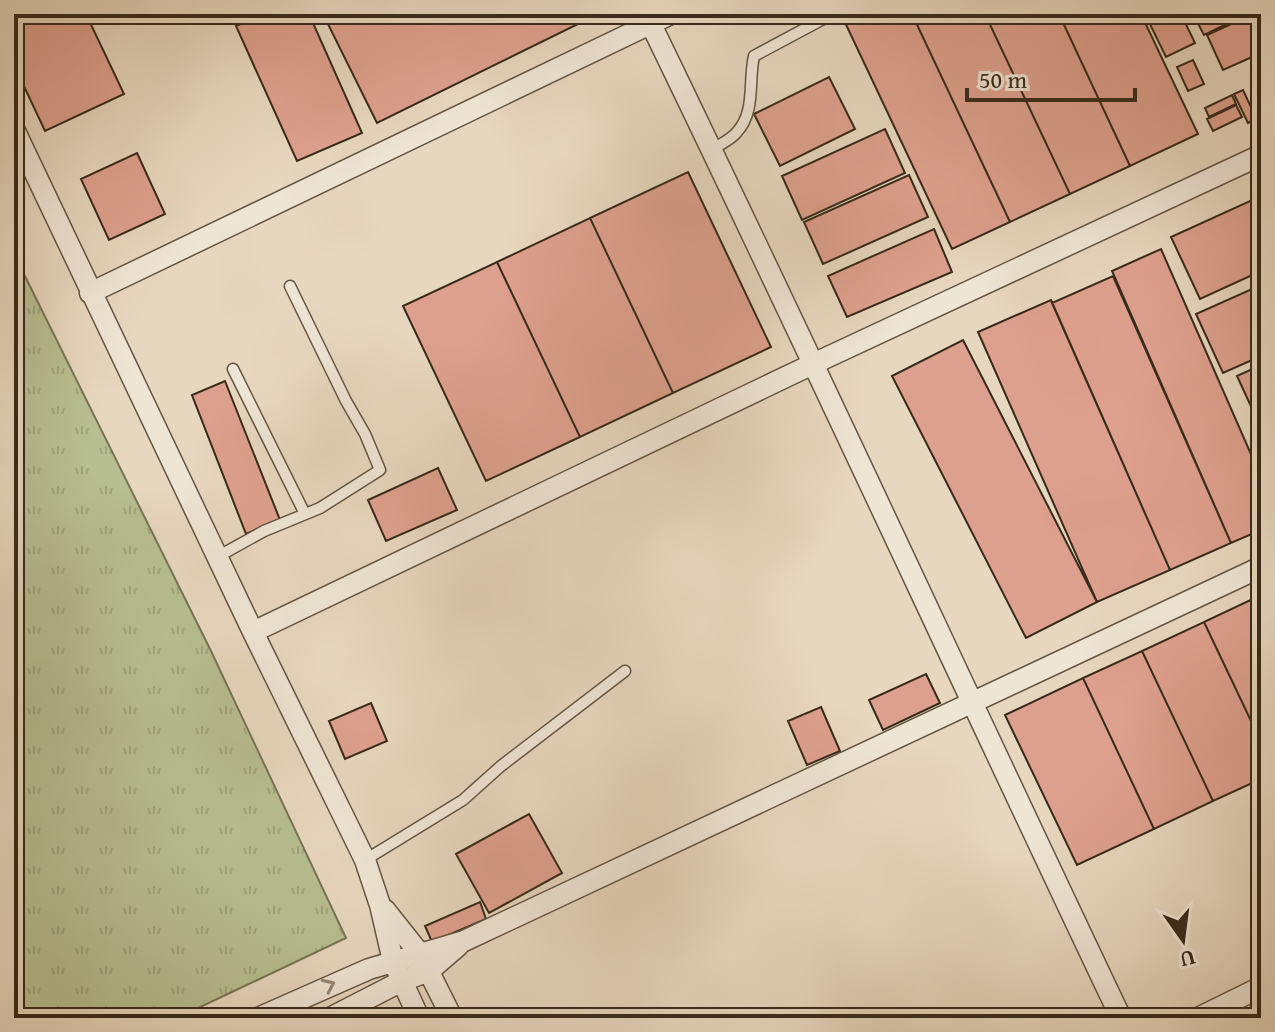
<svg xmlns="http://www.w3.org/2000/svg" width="1275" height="1032" viewBox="0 0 1275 1032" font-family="'Gentium Book Plus',serif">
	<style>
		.grass { fill: url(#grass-tufts); stroke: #787455; stroke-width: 2 }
		.building { fill: #dea08e; stroke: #382a19; stroke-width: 2 }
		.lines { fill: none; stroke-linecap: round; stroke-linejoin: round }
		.lane-casing { stroke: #645542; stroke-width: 13 }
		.street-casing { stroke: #645542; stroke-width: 23 }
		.lane { stroke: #efe5d5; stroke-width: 10 }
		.street { stroke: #efe5d5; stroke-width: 20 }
		.oneway { stroke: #948877 }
	</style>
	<defs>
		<pattern id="grass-tufts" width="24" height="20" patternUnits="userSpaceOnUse" patternTransform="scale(2)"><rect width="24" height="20" fill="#b7be91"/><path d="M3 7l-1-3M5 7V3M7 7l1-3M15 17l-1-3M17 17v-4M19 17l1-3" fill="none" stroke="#9ea37c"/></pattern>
	</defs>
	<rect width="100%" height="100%" fill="#e7d7be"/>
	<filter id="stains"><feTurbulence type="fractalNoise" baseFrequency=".0025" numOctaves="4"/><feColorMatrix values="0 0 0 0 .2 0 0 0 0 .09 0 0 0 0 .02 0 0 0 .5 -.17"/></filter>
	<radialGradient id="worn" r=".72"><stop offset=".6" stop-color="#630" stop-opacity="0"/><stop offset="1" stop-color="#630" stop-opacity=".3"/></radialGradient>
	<path class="grass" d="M14 254 210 649 346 938 177 1018H14Z"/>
	<path class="building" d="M14 14H86L124 94 45 131 14 65Z
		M263 14H309L362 133 297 161 236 26Z
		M323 14H575L580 23 377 123Z
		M841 14H912L1010 222 952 249Z
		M912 14H985L1070 194 1010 222Z
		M985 14H1059L1130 166 1070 194Z
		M1059 14H1141L1198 134 1130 166Z
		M1145 14H1181L1195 43 1166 57Z
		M1193 14H1225L1229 23 1204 35Z
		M1251 15 1261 36V53L1223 70 1207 35Z
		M1193 60 1204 84 1188 91 1177 67Z
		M829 77 855 129 780 166 754 114Z
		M1243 90 1256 118 1248 123 1234 94Z
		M1232 95 1236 104 1209 117 1205 108Z
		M1236 105 1242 117 1213 131 1207 119Z
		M885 129 905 173 802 220 782 176Z
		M137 153 165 214 109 240 81 179Z
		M688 172 771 347 673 393 590 218Z
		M909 175 928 217 823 264 804 222Z
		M1261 196V271L1200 299 1171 237Z
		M590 218 673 393 580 437 497 262Z
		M934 229 952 272 847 317 828 276Z
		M1161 249 1261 477V530L1231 543 1112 271Z
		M497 262 580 437 486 481 403 306Z
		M1113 276 1231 543 1170 570 1052 303Z
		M1261 285V356L1223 373 1196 314Z
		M1051 300 1170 570 1097 602 978 332Z
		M963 340 1097 602 1026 638 892 376Z
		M1261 365V428L1237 376Z
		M225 381 280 520 246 534 192 395Z
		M438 468 457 510 386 541 368 500Z
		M1261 595V742L1204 622Z
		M1204 622 1261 742V779L1213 801 1142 651Z
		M1142 651 1213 801 1154 829 1083 678Z
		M926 674 940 703 883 730 869 700Z
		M1083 678 1154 829 1077 865 1005 715Z
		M371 703 387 741 345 759 329 721Z
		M821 707 840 751 807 765 788 721Z
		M529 814 562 873 489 913 456 854Z
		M480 902 486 919 432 942 425 926Z"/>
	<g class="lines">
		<defs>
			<path id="lane" d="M710 151C718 145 731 140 737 132 756 111 748 82 754 56L825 18
				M233 369 305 514
				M217 557 264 531 320 508 380 470 365 434 346 401 290 286
				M365 860 463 800 501 766 625 671"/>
			<path id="street" d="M646 14C808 347 962 684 1121 1018
				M14 129 253 632 365 860 380 905 393 961 419 1018
				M90 293 671 14
				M253 632 815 363 1261 155
				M385 910 420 954 452 1018
				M258 1018 369 969 464 941 1261 567
				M330 1018 402 981 429 971 458 946
				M1198 1018 1261 987"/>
		</defs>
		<use href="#lane" class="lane-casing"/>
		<use href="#street" class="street-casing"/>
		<use href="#lane" class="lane"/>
		<use href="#street" class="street"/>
	</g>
	<defs><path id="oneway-chevron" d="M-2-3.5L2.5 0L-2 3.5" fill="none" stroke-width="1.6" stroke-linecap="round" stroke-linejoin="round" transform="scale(2)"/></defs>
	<use class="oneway" href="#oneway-chevron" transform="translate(329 985) rotate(-25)"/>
	<rect width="1275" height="1032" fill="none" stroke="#e7d7be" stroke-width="48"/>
	<rect x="16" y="16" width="1243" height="1000" fill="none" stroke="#382a19" stroke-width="4"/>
	<rect x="24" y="24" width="1227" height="984" fill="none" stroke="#382a19" stroke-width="2"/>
	<g transform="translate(1183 940) rotate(166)" stroke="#efe5d5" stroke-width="6" paint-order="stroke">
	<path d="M0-6L14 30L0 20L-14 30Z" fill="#382a19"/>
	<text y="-12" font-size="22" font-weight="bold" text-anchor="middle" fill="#382a19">U</text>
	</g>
	<path d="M967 88v12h168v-12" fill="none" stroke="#382a19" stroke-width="4"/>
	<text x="979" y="88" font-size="24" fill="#382a19" stroke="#efe5d5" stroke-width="6" paint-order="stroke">50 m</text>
	<rect width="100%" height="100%" filter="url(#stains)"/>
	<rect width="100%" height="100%" fill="url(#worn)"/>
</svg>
